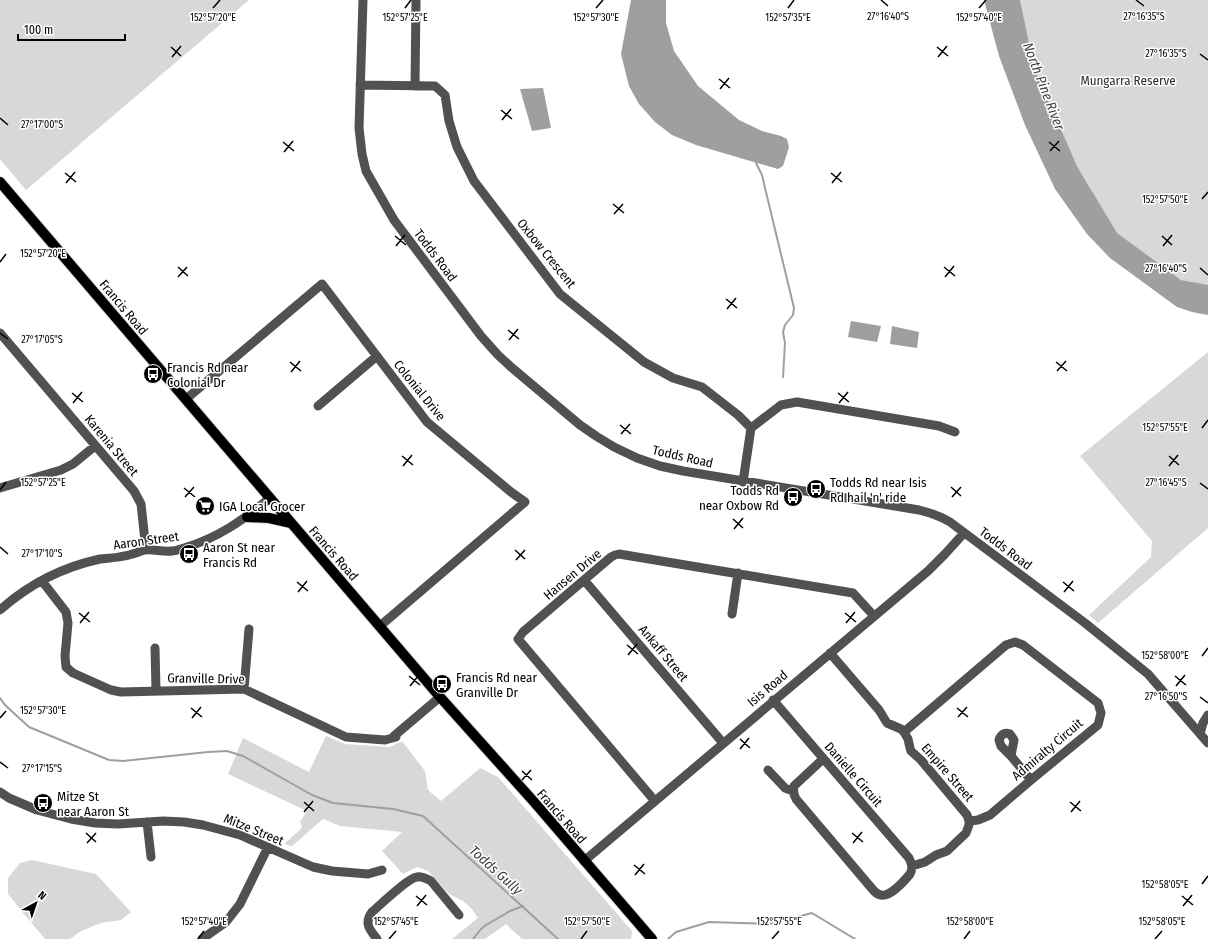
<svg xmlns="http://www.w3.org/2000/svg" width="1208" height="939" viewBox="0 0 1208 939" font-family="'Fira Sans Condensed',sans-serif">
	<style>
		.green { fill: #d8d8d8 }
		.water { fill: #9f9f9f }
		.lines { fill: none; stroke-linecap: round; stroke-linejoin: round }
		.stream { stroke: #9f9f9f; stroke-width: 2 }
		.major-casing { stroke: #dbdbdb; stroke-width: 12 }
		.minor { stroke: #515151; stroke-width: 9 }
		.major { stroke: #000; stroke-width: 10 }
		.ticks { fill: none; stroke: #000; stroke-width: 1.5 }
		.labels { text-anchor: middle; stroke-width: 3; stroke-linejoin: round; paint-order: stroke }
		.park-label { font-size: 13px; fill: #2f2f2f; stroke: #fff }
		.street-label { font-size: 13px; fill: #000; stroke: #fff }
		.poi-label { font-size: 13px; fill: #000; stroke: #fff; text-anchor: start }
		.water-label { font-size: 14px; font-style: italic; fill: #404040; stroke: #fff }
		.ticks-label { font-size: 10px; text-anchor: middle; fill: #000; stroke: #fff; stroke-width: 3; stroke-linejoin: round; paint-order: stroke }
	</style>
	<rect width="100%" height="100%" fill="#fff"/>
	<path class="green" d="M0 0H249L26 190 0 159Z
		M1020 0H1208V287L1181 280 1110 230 1090 187 1077 166 1023 45Z
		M1208 352V528L1098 623 1089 615 1151 557 1152 541 1080 456Z
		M326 736 345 744 390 747 402 741 425 771 428 790 441 801 480 768 498 777 632 931 631 939H522L506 924 485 939H452L478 918 471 908 463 901 449 894 428 871 417 867 403 874 382 851 402 832 340 826 323 819 292 846 284 844 301 829 302 826 300 822 307 811 228 774 243 738 309 772Z
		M32 860 96 874 131 912 121 920 101 923 81 931 70 939H45L24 914 8 894V878L20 863Z"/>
	<path class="water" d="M631 0H666V23L674 51 698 86 739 120 762 131 781 136 787 139 789 147 783 166 778 169 696 145 672 135 655 122 639 104 629 86 621 54Z
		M984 0H1020L1034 68 1077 166 1117 233 1181 280 1208 285V315L1192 312 1177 307 1110 258 1087 234 1055 189 1025 125 999 56Z
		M543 88 551 128 532 131 520 89Z
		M851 321 881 326 877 342 848 337Z
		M892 326 919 332 917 348 890 344Z"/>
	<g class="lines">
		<path class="stream" d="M756 163 762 175 765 188 794 308 793 315 785 325 783 332 785 343 783 377
			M0 698 5 705 29 727 109 760 123 761 208 752 227 751 243 756 312 795 333 803 393 809 423 816 558 939
			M473 939 481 929 486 925 510 911 523 906
			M668 939 676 932 709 922 769 924 812 913 855 939"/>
		<defs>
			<path id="major" d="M0 182 440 697 535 803 652 939
				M247 517 269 518 291 523"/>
		</defs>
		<use href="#major" class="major-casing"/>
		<path class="minor" d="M363 0 359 128 362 154 366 171 394 220 481 336 498 355 511 367 580 425 596 436 614 447 637 458 660 466 683 471 919 510C931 513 940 516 950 522L1085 623 1148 674 1208 743
			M360 85 435 86 445 95 449 121 457 147 474 181 560 294 644 362 673 378 702 387 738 415 751 428 743 482
			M415 86 416 0
			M0 333 134 491 141 504 146 550
			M186 399 322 284 427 422 511 492 525 502 380 626
			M318 406 377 356
			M751 428 781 405 797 402 939 426 955 432
			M0 488 61 470 73 464 95 446
			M584 580 723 743
			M42 581 66 612 68 623 65 656 66 667 73 673 111 690 121 692 244 689 346 737 385 740 396 737 394 736 440 697
			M0 610C28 585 63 567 100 559 108 558 116 558 124 556 131 555 138 552 145 550 153 549 163 552 172 551 176 551 180 549 184 548 218 538 243 520 270 498
			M732 614 738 573
			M155 648 156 690
			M830 653 879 710 887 723 901 729 904 732 908 739 910 748 911 751 921 760 967 815 969 821V825L966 833 947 851 936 855 925 862 912 866
			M244 689 249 629
			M773 700 909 858C912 864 913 868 910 874 905 880 893 893 885 895 881 896 877 894 874 891L796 799C793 794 793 791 794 786L823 759
			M904 732 1006 645 1015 642 1023 645 1098 703 1101 713 1098 725 1031 780 990 815 978 820 969 821
			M1200 734 1203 723 1208 715
			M1011 756 1014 740 1010 734C1005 732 1001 734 999 740L1001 746 1011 756 1031 780
			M768 770 785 788 793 791
			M0 792 9 798 37 810 71 819 95 823 118 824 163 821 184 822 203 825 240 835 313 867 332 871 368 874 382 870
			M654 800 518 639 523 632 611 557 615 555 619 554 853 593 874 616
			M147 822 151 857
			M584 861 928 571 945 554 964 533
			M202 939 226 922 240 904 268 847
			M377 939C369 929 364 923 372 912 380 905 408 878 417 877 422 876 427 879 431 881L459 915"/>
		<use href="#major" class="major"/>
	</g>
	<path class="ticks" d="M881 0 888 6M1136 0 1144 6M213 8 220 0M405 8 411 0M596 8 603 0M788 8 794 0M979 8 986 0M171 47 181 56M937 47 948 56M1200 54 1208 60M172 57 181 46M938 57 947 46M719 79 730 88M720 89 729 78M501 110 512 119M0 118 8 125M502 120 511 109M283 142 294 151M1049 142 1060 151M1050 151 1059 141M284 152 293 141M65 173 76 182M831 173 842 182M66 183 75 172M832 183 841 172M1202 199 1208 192M613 204 624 213M614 214 623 204M395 236 406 245M1162 236 1172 245M396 246 405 235M1163 246 1172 235M0 262 6 254M178 267 188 276M944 267 955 276M1200 268 1208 275M178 277 187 267M945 277 954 266M726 299 737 308M727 309 736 298M508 330 519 339M0 333 8 339M509 340 518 329M290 362 301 371M1056 362 1067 371M1057 371 1066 361M291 372 300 361M72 393 83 402M838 393 849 402M73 403 82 392M839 403 848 392M620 425 631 434M1202 428 1208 420M621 434 630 424M402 456 413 465M1169 456 1179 465M403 466 412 455M1169 466 1178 455M1200 483 1208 489M951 487 961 496M184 488 195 497M0 490 6 482M185 497 194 487M952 497 961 487M733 519 743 528M734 529 743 518M0 547 8 554M515 550 525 559M516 560 525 550M297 582 308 591M1063 582 1074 591M298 592 307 581M1064 592 1073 581M79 613 90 622M845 613 856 622M80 623 89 612M846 623 855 612M627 645 638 654M628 655 637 644M1202 656 1208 648M409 676 420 685M1175 676 1186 685M410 686 419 675M1176 686 1185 675M1200 697 1208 703M191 708 202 717M957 708 968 717M958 717 967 707M0 718 6 711M192 718 201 707M740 739 750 748M740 749 749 738M0 762 8 768M522 771 532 780M522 780 531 770M304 802 314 811M1070 802 1081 811M304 812 313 801M1071 812 1080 801M86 833 96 842M852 833 863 842M87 843 96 833M853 843 862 832M634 865 645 874M635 875 644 864M1202 884 1208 876M416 896 427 905M1182 896 1193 905M417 906 426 895M1183 906 1192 895M198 939 204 931M389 939 396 931M581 939 587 931M772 939 779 931M964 939 970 931M1155 939 1162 931"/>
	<defs>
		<symbol id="bus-disc" viewBox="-11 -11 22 22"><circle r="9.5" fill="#000" stroke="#fff"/><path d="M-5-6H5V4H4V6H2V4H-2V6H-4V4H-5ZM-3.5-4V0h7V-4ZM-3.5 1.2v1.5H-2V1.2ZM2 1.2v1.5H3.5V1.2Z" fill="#fff"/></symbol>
		<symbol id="supermarket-disc" viewBox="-11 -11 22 22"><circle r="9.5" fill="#000" stroke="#fff"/><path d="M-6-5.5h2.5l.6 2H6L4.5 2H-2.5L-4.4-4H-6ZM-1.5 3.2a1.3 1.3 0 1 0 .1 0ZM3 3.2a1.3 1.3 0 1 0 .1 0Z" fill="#fff"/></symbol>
	</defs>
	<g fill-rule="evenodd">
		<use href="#bus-disc" x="142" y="363" width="22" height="22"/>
		<use href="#bus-disc" x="805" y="478" width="22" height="22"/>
		<use href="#bus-disc" x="782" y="486" width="22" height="22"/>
		<use href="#supermarket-disc" x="194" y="495" width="22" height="22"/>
		<use href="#bus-disc" x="178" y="543" width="22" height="22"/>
		<use href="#bus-disc" x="431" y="673" width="22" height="22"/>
		<use href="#bus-disc" x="32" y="792" width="22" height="22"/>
	</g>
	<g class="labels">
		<g class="park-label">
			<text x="1128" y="85">Mungarra Reserve</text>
		</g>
		<g class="street-label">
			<text transform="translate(547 253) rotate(51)" y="5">Oxbow Crescent</text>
			<text transform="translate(436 255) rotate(53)" y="5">Todds Road</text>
			<text transform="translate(124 307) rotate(50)" y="5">Francis Road</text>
			<text transform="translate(420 390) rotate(51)" y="5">Colonial Drive</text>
			<text transform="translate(112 445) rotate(50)" y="5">Karenia Street</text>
			<text transform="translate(683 456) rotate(13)" y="5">Todds Road</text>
			<text transform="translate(146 540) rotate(-8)" y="5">Aaron Street</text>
			<text transform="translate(1006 548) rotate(37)" y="5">Todds Road</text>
			<text transform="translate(334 553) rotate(49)" y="5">Francis Road</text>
			<text transform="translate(572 574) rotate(-40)" y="5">Hansen Drive</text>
			<text transform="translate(664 653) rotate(50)" y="5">Ankaff Street</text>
			<text transform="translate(206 678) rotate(1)" y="5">Granville Drive</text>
			<text transform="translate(767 688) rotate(-40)" y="5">Isis Road</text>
			<text transform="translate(1047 749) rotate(-40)" y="5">Admiralty Circuit</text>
			<text transform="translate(948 772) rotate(49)" y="5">Empire Street</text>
			<text transform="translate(854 774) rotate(49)" y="5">Danielle Circuit</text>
			<text transform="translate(562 816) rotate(49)" y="5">Francis Road</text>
			<text transform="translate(254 829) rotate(22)" y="5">Mitze Street</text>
		</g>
		<g class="poi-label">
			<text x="167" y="372">Francis Rd near<tspan x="167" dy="15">Colonial Dr</tspan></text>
			<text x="830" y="487">Todds Rd near Isis<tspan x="830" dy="15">Rd hail 'n' ride</tspan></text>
			<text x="779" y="495" text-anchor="end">Todds Rd<tspan x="779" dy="15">near Oxbow Rd</tspan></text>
			<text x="219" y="511">IGA Local Grocer</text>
			<text x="203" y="552">Aaron St near<tspan x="203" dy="15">Francis Rd</tspan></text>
			<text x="456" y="682">Francis Rd near<tspan x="456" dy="15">Granville Dr</tspan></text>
			<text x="57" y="801">Mitze St<tspan x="57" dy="15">near Aaron St</tspan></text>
		</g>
		<g class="water-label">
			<text transform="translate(1044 86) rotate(69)" y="5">North Pine River</text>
			<text transform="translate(496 870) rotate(42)" y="5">Todds Gully</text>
		</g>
	</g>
	<g class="ticks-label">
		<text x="888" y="20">27°16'40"S</text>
		<text x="1144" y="20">27°16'35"S</text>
		<text x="213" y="21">152°57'20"E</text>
		<text x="405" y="21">152°57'25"E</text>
		<text x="596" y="21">152°57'30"E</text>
		<text x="788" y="21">152°57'35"E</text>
		<text x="979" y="21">152°57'40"E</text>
		<text x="1166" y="57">27°16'35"S</text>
		<text x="42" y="128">27°17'00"S</text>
		<text x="1165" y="203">152°57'50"E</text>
		<text x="43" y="257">152°57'20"E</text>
		<text x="1166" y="272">27°16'40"S</text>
		<text x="42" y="343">27°17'05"S</text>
		<text x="1165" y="431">152°57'55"E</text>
		<text x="43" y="486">152°57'25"E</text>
		<text x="1166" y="486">27°16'45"S</text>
		<text x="42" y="557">27°17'10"S</text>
		<text x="1165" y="659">152°58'00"E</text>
		<text x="1166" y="700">27°16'50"S</text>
		<text x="43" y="714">152°57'30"E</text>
		<text x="42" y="772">27°17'15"S</text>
		<text x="1165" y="888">152°58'05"E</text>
		<text x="204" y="925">152°57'40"E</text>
		<text x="396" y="925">152°57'45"E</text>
		<text x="587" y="925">152°57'50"E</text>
		<text x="779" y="925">152°57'55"E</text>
		<text x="970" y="925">152°58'00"E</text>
		<text x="1162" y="925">152°58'05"E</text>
	</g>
	<g transform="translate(36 903) rotate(40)" stroke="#ffffff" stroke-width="3" paint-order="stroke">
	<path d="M0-3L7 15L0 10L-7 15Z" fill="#000000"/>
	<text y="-6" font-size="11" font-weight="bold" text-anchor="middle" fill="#000000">N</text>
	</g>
	<path d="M18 34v6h107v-6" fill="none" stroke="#000000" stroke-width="2"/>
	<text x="24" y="34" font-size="12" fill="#000000" stroke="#ffffff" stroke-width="3" paint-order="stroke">100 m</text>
</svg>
